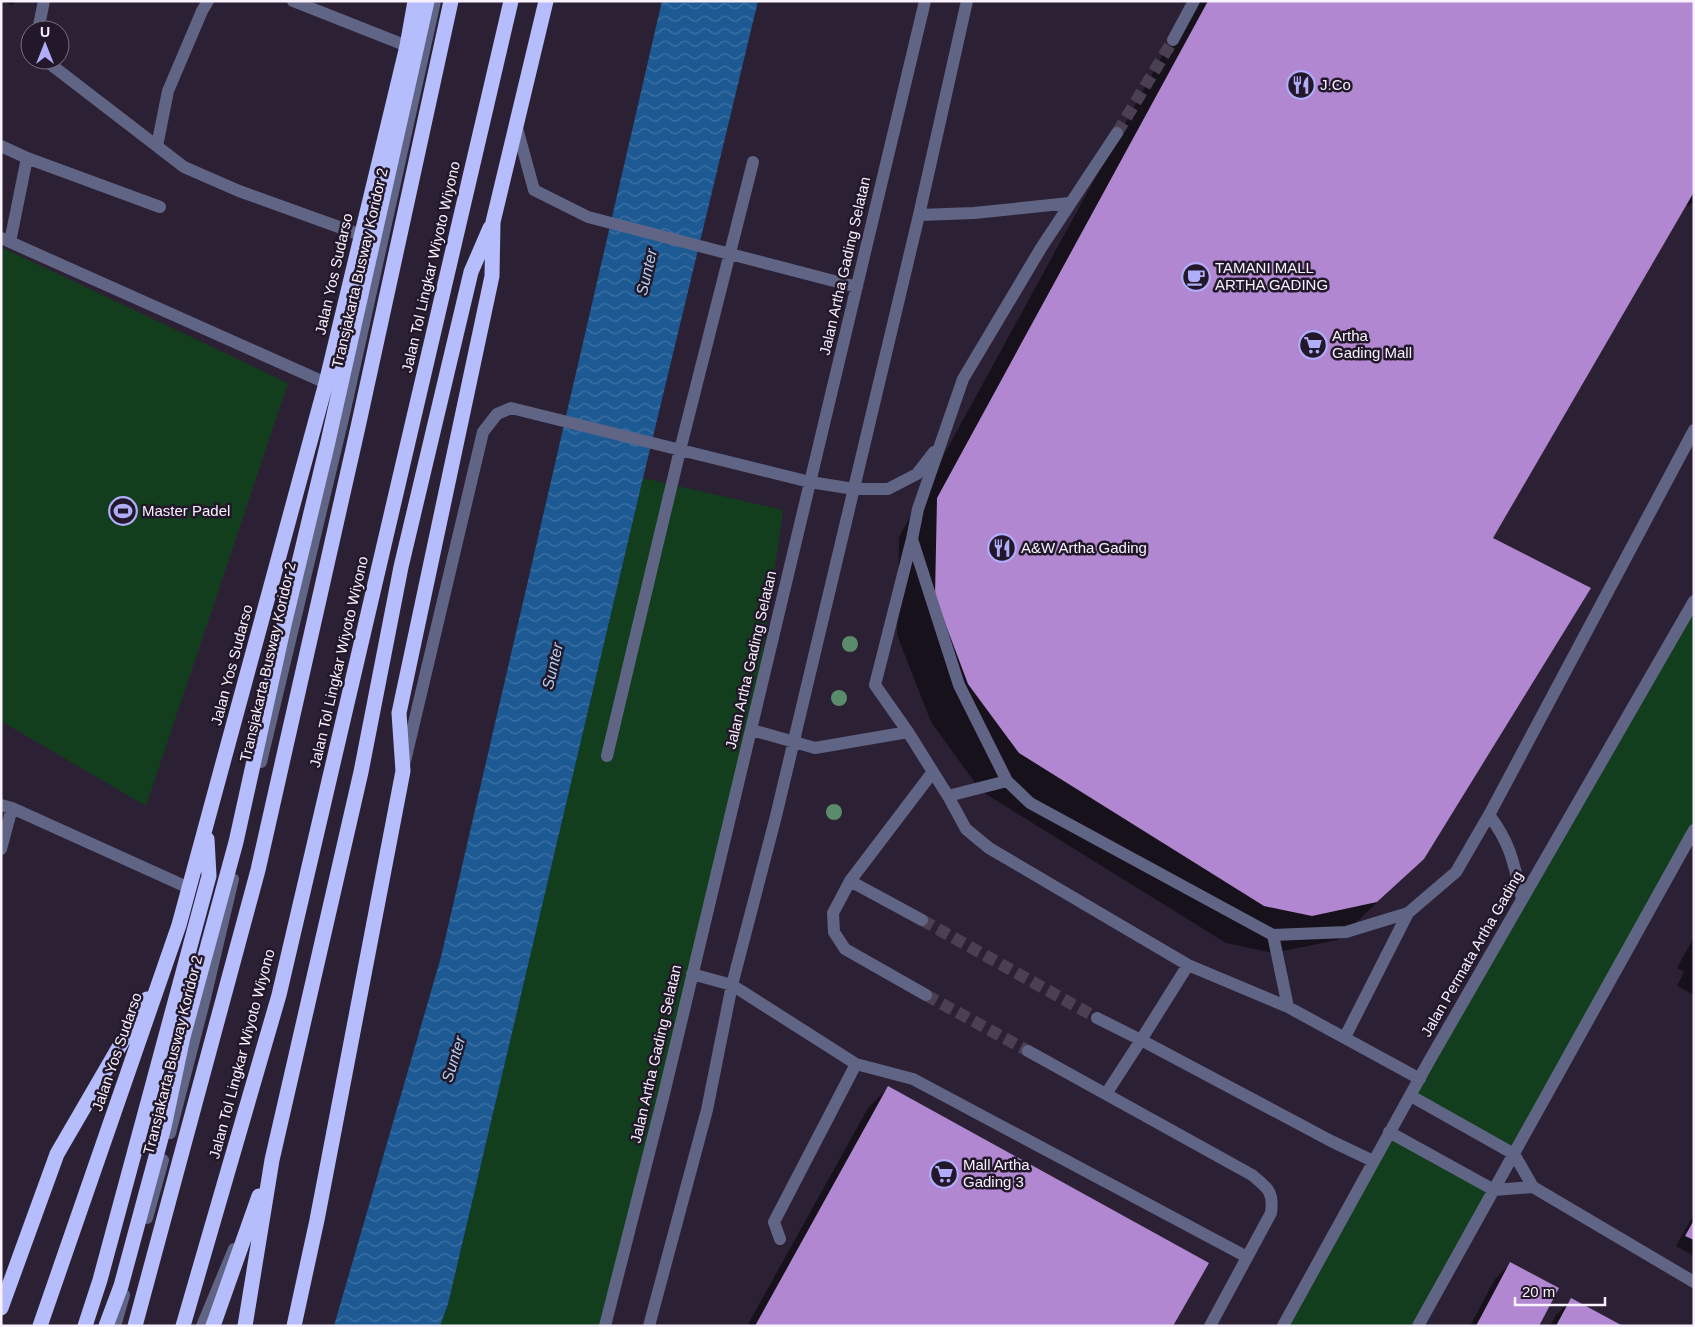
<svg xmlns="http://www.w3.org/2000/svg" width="1695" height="1327" viewBox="0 0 1695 1327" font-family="Helvetica,sans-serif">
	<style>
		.grass { fill: #123e1e }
		.water { fill: url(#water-waves) }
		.shadow { fill: #0007 }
		.building { fill: #b087d0 }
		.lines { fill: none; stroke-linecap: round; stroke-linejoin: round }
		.minor-tunnel { stroke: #4b4052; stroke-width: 12; stroke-dasharray: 12 6; stroke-linecap: butt }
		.minor { stroke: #616585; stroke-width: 12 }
		.highway { stroke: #b6bdfd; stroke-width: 15 }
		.tree { fill: #5a8b6a }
		.labels { text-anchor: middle; stroke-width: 5; stroke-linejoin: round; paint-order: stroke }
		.poi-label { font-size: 15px; fill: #f8f2ff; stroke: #22182a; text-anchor: start }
		.street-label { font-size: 15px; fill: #f8f2ff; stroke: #22182a }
		.water-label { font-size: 16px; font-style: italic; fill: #b0ceef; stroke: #22182a }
	</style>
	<defs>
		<pattern id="water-waves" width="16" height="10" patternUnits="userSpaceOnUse" patternTransform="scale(1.25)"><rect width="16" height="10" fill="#1d5a94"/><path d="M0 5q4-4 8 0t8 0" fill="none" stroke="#3f72a4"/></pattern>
	</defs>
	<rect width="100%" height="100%" fill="#2c2134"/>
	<path class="grass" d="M1 247 288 383 146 806 1 721Z
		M643 478 783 510 752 730 605 1326H440L448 1304Z
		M1694 600V830L1514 1154 1411 1096Z
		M1389 1132 1494 1190 1418 1326H1283Z"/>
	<path class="water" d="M662 1H758L643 478 448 1304 440 1326H334L441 957Z"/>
	<path class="shadow" d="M1 1H16L13 5Z
		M1192 1H1694V201L1689 206 1685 204 1492 539 1423 858 1338 940 1273 953 1226 943 981 791 931 722 897 635 899 537Z
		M1694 937V995L1677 986 1684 972 1677 968Z
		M888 1088 1172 1326H747L868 1108Z
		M1694 1214V1256L1676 1246Z
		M1510 1264 1537 1326H1470L1495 1279Z
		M1571 1300 1620 1326H1550L1556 1315Z"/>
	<path class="building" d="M1208 1H1694V192L1493 538 1591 588 1424 859 1377 902 1312 916 1264 906 1019 753 968 684 935 596 937 498Z
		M888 1086 1209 1263 1173 1326H755Z
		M1694 1220V1240L1685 1236Z
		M1510 1262 1559 1288 1539 1326H1476Z
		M1571 1298 1623 1326H1556Z"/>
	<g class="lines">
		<path class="minor-tunnel" d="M1117 133 1173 40
			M922 920 1097 1018
			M926 995 1028 1051"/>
		<path class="minor" d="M293 1 407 46
			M38 30 44 1
			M1173 40 1194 1
			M45 60 184 167 239 191 361 235
			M517 128 534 190 588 217 857 287
			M1117 133 1041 248 963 379 918 509 912 539 959 685 1007 781 1030 803 1273 935 1346 932 1408 913 1456 872 1489 815 1694 430
			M1 146 27 158 10 242
			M157 146 168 91 202 11 208 1
			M27 158 160 207
			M919 215 974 213 1070 203
			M1 238 326 383
			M752 730 815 748 908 732 948 796 966 829 989 848 1188 965 1288 1007 1420 1079
			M908 732 875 685 912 539
			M607 756 680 450 753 162
			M405 761 483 432 497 414 511 408 810 482 854 489H888L917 474 934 452
			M261 762 344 414 435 1
			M948 796 1007 781
			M1 805 12 808 189 888
			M1489 815C1511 844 1514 864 1522 899
			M1 849 12 808
			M850 881 833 913 834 932 845 949 926 995
			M922 920 850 881 932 773
			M1273 935 1288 1007
			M692 974 732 985 856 1064 913 1079 1247 1257
			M1097 1018 1141 1040 1188 965
			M1345 1037 1408 913
			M1028 1051 1252 1175C1268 1188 1274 1192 1271 1213L1210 1326
			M1106 1094 1141 1040 1331 1141 1373 1161
			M1411 1096 1514 1154 1533 1187 1694 1282
			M1389 1132 1494 1190 1533 1187
			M170 1133 205 998 233 879
			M147 1218 163 1160
			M780 1239 774 1222 856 1064
			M115 1326 124 1295
			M202 1326 234 1249
			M605 1326 663 1098 925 1
			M649 1326 707 1110 732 985 776 816 919 215 967 1
			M1283 1326 1428 1063 1694 601
			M1418 1326 1694 830"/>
		<path class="highway" d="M1 1308 57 1154 147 999
			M40 1326 179 925 326 383 407 46 415 1
			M85 1326 100 1280 209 876 207 839
			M106 1326 121 1286 164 1127 183 1037 236 842 284 625 327 446 427 1
			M135 1326 258 870 358 427 451 1
			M183 1326 279 995 511 1
			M213 1326 259 1196
			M245 1326 272 1160 361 772 401 567 471 272 490 228
			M294 1326 317 1220 403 771 399 713 492 276 493 222 546 1"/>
	</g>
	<g class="tree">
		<circle cx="850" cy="644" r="8"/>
		<circle cx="839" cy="698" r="8"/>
		<circle cx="834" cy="812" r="8"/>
	</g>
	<defs>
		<symbol id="restaurant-ring" viewBox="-11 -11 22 22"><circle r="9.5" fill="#22182a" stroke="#b0adfa" stroke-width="1.5"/><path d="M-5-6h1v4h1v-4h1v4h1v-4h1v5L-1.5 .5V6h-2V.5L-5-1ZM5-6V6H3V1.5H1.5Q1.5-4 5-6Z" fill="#b0adfa"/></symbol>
		<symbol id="cafe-ring" viewBox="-11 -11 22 22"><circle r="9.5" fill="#22182a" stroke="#b0adfa" stroke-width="1.5"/><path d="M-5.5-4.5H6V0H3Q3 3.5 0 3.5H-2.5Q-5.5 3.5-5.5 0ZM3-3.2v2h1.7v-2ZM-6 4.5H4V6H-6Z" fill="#b0adfa"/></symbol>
		<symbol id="supermarket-ring" viewBox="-11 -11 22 22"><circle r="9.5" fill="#22182a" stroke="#b0adfa" stroke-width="1.5"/><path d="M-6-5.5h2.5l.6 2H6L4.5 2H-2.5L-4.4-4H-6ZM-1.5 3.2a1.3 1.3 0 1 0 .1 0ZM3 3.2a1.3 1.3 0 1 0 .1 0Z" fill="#b0adfa"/></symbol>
		<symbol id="stadium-ring" viewBox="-11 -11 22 22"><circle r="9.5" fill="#22182a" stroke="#b0adfa" stroke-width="1.5"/><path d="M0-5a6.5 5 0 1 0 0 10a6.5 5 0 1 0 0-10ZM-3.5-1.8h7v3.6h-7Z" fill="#b0adfa"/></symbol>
	</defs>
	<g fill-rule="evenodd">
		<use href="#restaurant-ring" x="1285" y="69" width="32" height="32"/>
		<use href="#cafe-ring" x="1180" y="261" width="32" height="32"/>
		<use href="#supermarket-ring" x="1297" y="329" width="32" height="32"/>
		<use href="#stadium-ring" x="107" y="495" width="32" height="32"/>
		<use href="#restaurant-ring" x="986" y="532" width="32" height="32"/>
		<use href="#supermarket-ring" x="928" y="1158" width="32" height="32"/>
	</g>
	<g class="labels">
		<g class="poi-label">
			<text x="1320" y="90">J.Co</text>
			<text x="1215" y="273">TAMANI MALL<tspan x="1215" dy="17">ARTHA GADING</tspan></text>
			<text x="1332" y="341">Artha<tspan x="1332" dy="17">Gading Mall</tspan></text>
			<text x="142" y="516">Master Padel</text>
			<text x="1021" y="553">A&amp;W Artha Gading</text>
			<text x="963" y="1170">Mall Artha<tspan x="963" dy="17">Gading 3</tspan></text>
		</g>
		<g class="street-label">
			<text transform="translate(845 266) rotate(-77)" y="5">Jalan Artha Gading Selatan</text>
			<text transform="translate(431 267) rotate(-77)" y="5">Jalan Tol Lingkar Wiyoto Wiyono</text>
			<text transform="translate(360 268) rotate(-77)" y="5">Transjakarta Busway Koridor 2</text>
			<text transform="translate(334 274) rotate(-77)" y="5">Jalan Yos Sudarso</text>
			<text transform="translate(751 660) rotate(-77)" y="5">Jalan Artha Gading Selatan</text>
			<text transform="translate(268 662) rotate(-77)" y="5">Transjakarta Busway Koridor 2</text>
			<text transform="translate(339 662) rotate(-77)" y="5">Jalan Tol Lingkar Wiyoto Wiyono</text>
			<text transform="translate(232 665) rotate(-75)" y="5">Jalan Yos Sudarso</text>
			<text transform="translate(1472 954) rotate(-60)" y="5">Jalan Permata Artha Gading</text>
			<text transform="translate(117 1052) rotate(-71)" y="5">Jalan Yos Sudarso</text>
			<text transform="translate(242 1054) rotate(-75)" y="5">Jalan Tol Lingkar Wiyoto Wiyono</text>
			<text transform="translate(656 1054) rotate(-77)" y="5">Jalan Artha Gading Selatan</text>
			<text transform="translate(173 1055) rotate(-76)" y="5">Transjakarta Busway Koridor 2</text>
		</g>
		<g class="water-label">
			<text transform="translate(646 272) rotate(-77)" y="6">Sunter</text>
			<text transform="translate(552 666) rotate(-77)" y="6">Sunter</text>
			<text transform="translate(453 1059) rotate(-73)" y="6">Sunter</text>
		</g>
	</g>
	<rect width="1695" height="1327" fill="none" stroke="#f8f2ff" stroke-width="5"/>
	<g transform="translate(45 45)"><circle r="24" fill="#22182a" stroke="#786f7f"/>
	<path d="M0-4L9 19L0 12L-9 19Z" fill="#b0adfa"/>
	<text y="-8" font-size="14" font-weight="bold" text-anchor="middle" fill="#f8f2ff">U</text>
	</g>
	<path d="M1515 1297v8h90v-8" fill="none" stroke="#f8f2ff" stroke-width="2.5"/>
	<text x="1522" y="1297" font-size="15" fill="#f8f2ff" stroke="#22182a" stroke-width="4" paint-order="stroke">20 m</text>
</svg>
